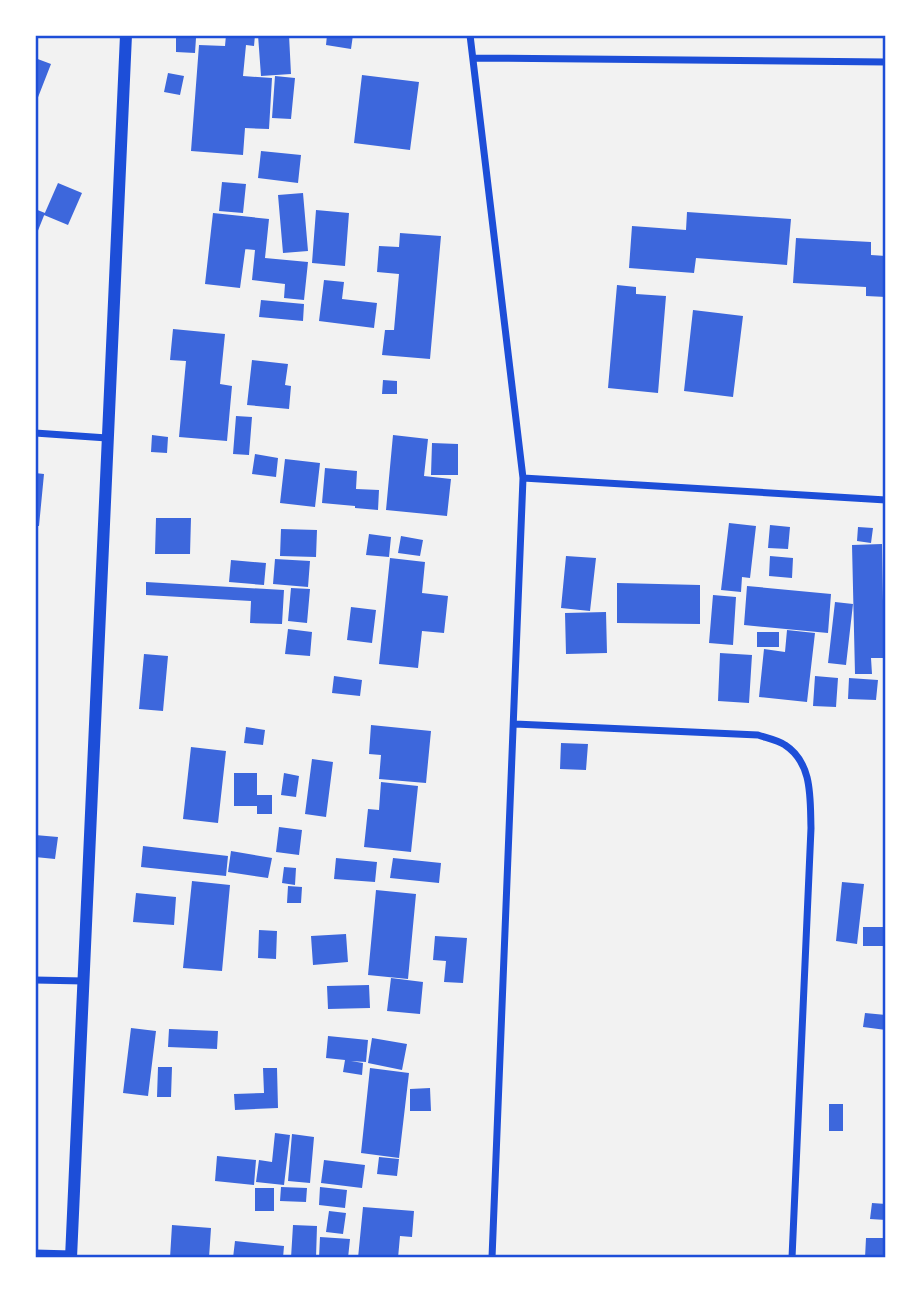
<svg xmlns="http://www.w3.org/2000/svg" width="921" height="1293" viewBox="0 0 921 1293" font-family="Mulish,sans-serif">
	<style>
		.building { fill: #3d67dc }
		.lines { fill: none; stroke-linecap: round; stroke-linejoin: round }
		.minor { stroke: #1d4ed8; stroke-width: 7 }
		.tertiary { stroke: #1d4ed8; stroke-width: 12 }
		.neatline { fill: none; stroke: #1d4ed8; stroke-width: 2.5 }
	</style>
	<rect width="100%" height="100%" fill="#f2f2f2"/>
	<path class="building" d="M226 35H255L254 46 246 45 243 76 272 78 269 129 245 128 243 155 191 151 199 45 225 46Z
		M258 35H289L291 74 261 76Z
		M327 35H353L351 49 326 45Z
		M176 38H196L195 53 176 52Z
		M35 58 51 64 35 105Z
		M168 73 184 76 180 95 164 92Z
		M362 75 419 82 410 150 354 143Z
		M275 76 295 78 291 119 272 118Z
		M261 151 301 155 298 183 258 178Z
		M222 182 246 184 243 213 219 211Z
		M58 183 82 193 68 225 44 215Z
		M303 193 308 251 283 253 278 195Z
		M35 209 45 213 35 238Z
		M316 210 349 213 345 266 312 263Z
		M687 212 791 219 787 265 696 258 694 273 629 268 632 226 686 230Z
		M213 213 269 219 265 258 308 262 304 300 284 298 285 284 252 280 255 250 245 249 247 237 240 288 205 284Z
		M400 233 441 236 430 359 382 355 385 330H394L399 274 377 272 379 246 399 247Z
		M796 238 871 242V255L886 256V297L866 296V287L793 283Z
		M324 280 344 282 342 299 377 303 374 328 319 321Z
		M617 285 636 287V294L666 296 658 393 608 388Z
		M261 300 304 304 303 321 259 317Z
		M693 310 743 316 733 397 684 391Z
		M173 329 225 334 220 384 232 386 227 441 179 437 186 361 170 360Z
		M252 360 288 364 285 385 291 386 289 409 247 405Z
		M383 380 397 381V394H382Z
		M236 416 252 417 249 455 233 454Z
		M152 435 168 437 167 453 151 452Z
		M393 435 428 439 424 476 451 479 447 516 386 510Z
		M432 443 458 444V475H431Z
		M255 454 278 458 276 477 252 474Z
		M285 459 320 463 315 507 280 503Z
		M325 468 357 471 356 489 379 490 378 510 355 508V506L322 503Z
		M35 473 44 474 39 526H35Z
		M156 518H191L190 554H155Z
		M729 523 756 526 750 578 742 577 741 592 721 590Z
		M770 525 790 527 788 549 768 548Z
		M858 527 873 528 871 543 857 541Z
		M281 529 317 530 316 557 280 556Z
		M369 534 391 537 389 557 366 555Z
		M401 536 423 540 420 556 398 553Z
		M882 544 884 658H871L872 674H855L852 545Z
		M566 556 596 558 590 611 561 608Z
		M770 556 793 558 792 578 769 576Z
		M390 558 425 562 422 593 448 596 444 633 422 631 418 668 379 664Z
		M275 559 310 561 308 587 273 584Z
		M231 560 266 563 264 585 229 582Z
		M146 582 284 590 282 624 250 623 251 601 146 595Z
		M617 583 700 585V624L617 623Z
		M747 586 831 594 828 633 744 625Z
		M291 588 310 589 307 623 288 621Z
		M713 595 736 597 733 645 709 643Z
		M835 602 853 604 846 665 828 663Z
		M351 607 376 610 372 643 347 640Z
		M606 612 607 653 566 654 565 613Z
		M288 629 312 632 310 656 285 654Z
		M787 630 815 633 807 702 759 697 764 649 785 652Z
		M757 632H779V647H757Z
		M720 653 752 655 749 703 718 701Z
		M144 654 168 656 163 711 139 709Z
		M334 676 362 680 360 696 332 693Z
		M815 676 838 678 836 707 813 706Z
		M849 678 878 680 876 700 848 699Z
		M371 725 431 731 426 783 379 779 381 755 369 754Z
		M246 727 265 730 263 745 244 743Z
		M561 743 588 744 586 770 560 769Z
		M191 747 226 751 218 823 183 819Z
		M312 759 333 762 326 817 305 814Z
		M234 773H257V795H272V814H257V806H234Z
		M284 773 299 776 296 797 281 795Z
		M381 782 418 786 411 852 364 847 368 809 379 810Z
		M279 827 302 830 299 855 276 852Z
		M35 835 58 837 55 859 35 857Z
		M143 846 228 856 226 876 141 867Z
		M231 851 272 858 268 878 228 872Z
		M336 858 377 862 375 882 334 879Z
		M393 858 441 863 439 883 390 878Z
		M284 867 296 868 295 885 282 883Z
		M192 881 230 885 222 971 183 968Z
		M842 882 864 884 857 944 836 941Z
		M288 886 302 887 301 903H287Z
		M376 890 416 894 408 979 368 975Z
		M136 893 176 897 174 925 133 922Z
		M863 927H886V946H863Z
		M259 930 277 931 276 959 258 958Z
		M346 934 348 962 313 965 311 936Z
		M435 936 467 938 463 983 444 982 446 961 433 960Z
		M391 978 423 982 420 1014 387 1011Z
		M369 985 370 1008 328 1009 327 986Z
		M865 1013 886 1015V1030L863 1027Z
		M131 1028 156 1031 148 1096 123 1093Z
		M169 1029 218 1031 217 1049 168 1047Z
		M328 1036 368 1040 366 1062 351 1061 363 1063 362 1075 343 1072 345 1060 326 1058Z
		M372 1038 407 1044 402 1070 368 1063Z
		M158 1067H172L171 1097H157Z
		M263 1068H277L278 1108 235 1110 234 1094 264 1093Z
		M370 1068 409 1073 399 1158 361 1153Z
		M430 1088 431 1111H410V1089Z
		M829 1104H843V1131H829Z
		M275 1133 290 1135 284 1185 256 1182 259 1160 272 1162Z
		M292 1134 314 1137 310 1183 288 1181Z
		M217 1156 256 1160 254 1185 215 1181Z
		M379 1157 399 1159 397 1176 377 1174Z
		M324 1160 365 1165 362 1188 321 1183Z
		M281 1187 307 1188 306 1202 280 1201Z
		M320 1187 347 1190 345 1208 319 1205Z
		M255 1188H274V1211H255Z
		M872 1203 886 1204V1220L870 1219Z
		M363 1207 414 1211 412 1237 400 1236 398 1258H358Z
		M329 1211 346 1213 343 1234 326 1232Z
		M172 1225 211 1228 209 1258H170Z
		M293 1225 317 1226 316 1258H291Z
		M320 1237 350 1239 348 1258H319Z
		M866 1238H886L885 1258H865Z
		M235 1241 284 1246 283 1258H233Z"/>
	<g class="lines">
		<path class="minor" d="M470 35 523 478 492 1258
			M473 58 886 62
			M35 433 107 438
			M523 478 886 500
			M515 724 758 735C767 738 778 740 785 745 813 763 810 799 811 828L792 1258
			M35 980 84 981
			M35 1253 72 1254"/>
		<path class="tertiary" d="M71 1258 126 35"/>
	</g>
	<rect width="921" height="1293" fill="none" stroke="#ffffff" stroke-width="74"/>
	<rect x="37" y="37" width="847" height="1219" class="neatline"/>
</svg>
